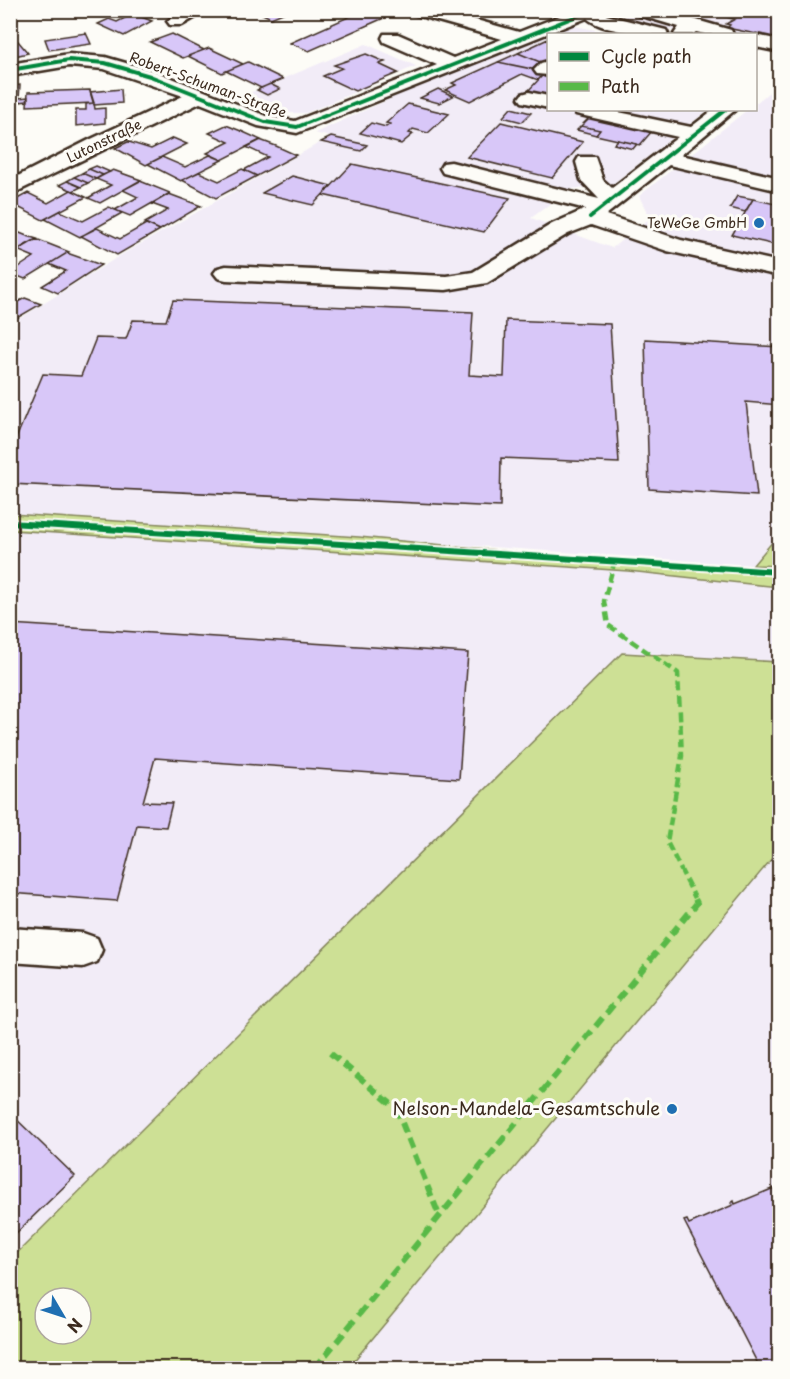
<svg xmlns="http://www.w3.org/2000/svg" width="790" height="1379" viewBox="0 0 790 1379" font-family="'Playpen Sans',sans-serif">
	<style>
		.built { fill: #f2ecf7 }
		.green { fill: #cde095; stroke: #84855a; stroke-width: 1.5; fill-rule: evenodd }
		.building { fill: #d8c7f8; stroke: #3b2a1e; stroke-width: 1.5 }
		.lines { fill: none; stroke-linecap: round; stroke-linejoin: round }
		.minor-casing { stroke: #3b2a1e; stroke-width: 5 }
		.minor { fill: #fdfcf7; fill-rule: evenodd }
		.quiet-far1 { stroke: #58b947; stroke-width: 4.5; stroke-dasharray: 9 4.5; stroke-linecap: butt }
		.quiet { stroke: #58b947; stroke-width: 6; stroke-dasharray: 11 6; stroke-linecap: butt }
		.cycleway-far1-casing { stroke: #fdfcf7; stroke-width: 6 }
		.cycleway-casing { stroke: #fdfcf7; stroke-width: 10 }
		.cycleway-far1 { stroke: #00873e; stroke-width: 4 }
		.cycleway { stroke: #00873e; stroke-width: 6 }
		.poi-dot { fill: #1f6fb2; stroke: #fdfcf7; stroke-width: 2 }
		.labels { text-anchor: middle; stroke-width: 6; stroke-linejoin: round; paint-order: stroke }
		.far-street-label { font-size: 14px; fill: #3b2a1e; stroke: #fdfcf7 }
		.far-poi-label { font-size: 14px; fill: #3b2a1e; stroke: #fdfcf7; text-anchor: end }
		.near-poi-label { font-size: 18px; fill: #3b2a1e; stroke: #fdfcf7; text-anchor: end }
	</style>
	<rect width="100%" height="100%" fill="#fdfcf7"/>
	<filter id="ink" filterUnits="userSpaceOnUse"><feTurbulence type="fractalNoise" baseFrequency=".0167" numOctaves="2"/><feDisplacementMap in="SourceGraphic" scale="12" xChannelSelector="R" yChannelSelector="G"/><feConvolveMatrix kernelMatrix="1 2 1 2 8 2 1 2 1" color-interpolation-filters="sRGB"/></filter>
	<g filter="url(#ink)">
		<path class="built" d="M618 11H779V54L756 49V34H689L634 22Z
			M574 26 618 34H548V110H708L610 186 570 189 531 218 612 248 650 218 639 196 747 110H756V103L779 84V534L753 565 11 514V324L121 255 330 137 315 133 544 29Z
			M366 44 416 66 306 113H270L235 99Z
			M11 530 628 571 779 587V662L622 653 11 1259Z
			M779 850V1368H348Z"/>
		<path class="green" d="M11 514 359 537 779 576V587L628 571 11 530Z
			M779 534V566L753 565Z
			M622 653 779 662V850L348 1368H11V1259ZM45 1298H81V1334H45Z"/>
		<path class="building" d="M125 10H142L153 15 145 18Z
			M254 10H290L271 18Z
			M364 10 386 17 309 51 290 43Z
			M694 10H780V39L727 28 730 25 726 24 735 19Z
			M133 14 152 21 124 36 98 24 109 19 117 22Z
			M86 33 91 44 49 50 45 39Z
			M172 34 204 50 183 58 150 42Z
			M548 39V62L545 64 518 53Z
			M18 41 28 53 10 57V42Z
			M209 48 243 64 222 73 188 56Z
			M518 53 545 64 532 69 498 62Z
			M366 54 385 62 379 64 398 73 355 91 323 76 342 68 334 65Z
			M248 62 283 79 261 88 226 71Z
			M498 62 546 72 538 80 522 74 470 101 445 90 456 85 452 83Z
			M542 76 548 78V97L527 92Z
			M270 84 280 89 267 95 257 90Z
			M20 85 19 98 28 97V101L19 102 18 114H10V86Z
			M121 89 122 103 94 105 90 92Z
			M438 89 453 96 439 103 420 98Z
			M90 90 94 103 27 106 28 92Z
			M94 103 95 109 105 108V123L76 126V110H86V104Z
			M408 104 449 114 428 133 413 129 409 133 413 134 401 144 360 133 371 123 386 127 390 124 386 123Z
			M511 108 531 113 522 122 503 117Z
			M591 116 653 130 640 145 596 135 600 130 581 126Z
			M501 122 583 142 552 178 467 157Z
			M226 125 241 131 261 140 222 160 207 153 229 142 209 133Z
			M581 126 600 130 596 135 577 130Z
			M331 137 367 145 361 151 321 142Z
			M173 138 187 144 146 165 115 148 132 140 129 142 151 149Z
			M260 140 276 146 296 155 257 176 244 170 268 157 246 147Z
			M618 140 637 144 633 149 614 144Z
			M210 155 222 160 181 181 148 164 162 157 185 167Z
			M352 164 510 198 484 232 323 195Z
			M96 166 110 172 103 175 89 169Z
			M89 169 103 175 96 179 82 173Z
			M242 169 257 176 216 198 182 180 199 172 219 181Z
			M113 170 141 180 100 203 88 198 111 185 96 179Z
			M82 173 96 179 88 183 74 177Z
			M292 176 331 186 313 205 262 193Z
			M74 177 88 183 81 187 67 181Z
			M67 181 81 187 73 191 59 185Z
			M140 181 170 193 130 216 115 210 138 197 123 190Z
			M71 190 86 197 43 220 10 203 28 193 48 203Z
			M169 194 201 206 160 230 145 223 168 210 152 204Z
			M737 196 753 199 745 212 730 208Z
			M753 199 780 205V246L732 235Z
			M109 207 122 213 80 237 45 219 60 211 83 221Z
			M146 224 160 230 117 255 81 236 97 228 120 239Z
			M10 229 27 236 37 239 10 255Z
			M36 239 69 252 25 279 10 273 34 257 17 250Z
			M67 253 101 265 58 293 42 286 66 271 49 264Z
			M25 298 41 304 10 322V303L14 304Z
			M173 300 473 312 469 375 504 377 506 320 610 324 619 463 501 458 500 507 10 484V453L43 374 81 376 96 338 126 339 133 320 166 321Z
			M645 339 780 347V405L746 402 757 496 649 489Z
			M10 624 468 653 459 779 155 758 143 802 172 803 166 827 137 825 117 901 10 893Z
			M10 1113 75 1176 10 1239Z
			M780 1181V1368H760L684 1221 687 1220 689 1224 733 1205 731 1203 734 1201 735 1204 779 1186 777 1182Z"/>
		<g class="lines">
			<defs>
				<path id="minor" d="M183 10H208L182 25H170L167 21Z
					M410 10H441L519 32 575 10H604L606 15 666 30 668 34C649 36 602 32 587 18L297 133 258 126 200 103 10 195V180L89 140 183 96 104 69 69 66 10 76V64L69 54 105 57 157 72 269 117 295 121 437 65 384 42 382 38 384 34H398L453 58 502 39 413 14Z
					M632 10H662L731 30 733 34H705L696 32 693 34H674L679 27 635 14Z
					M756 35 780 40V52L756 47Z
					M548 61V75L537 74 534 70 541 63Z
					M529 92 548 96V108L522 102 519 98 522 94Z
					M573 110H609L691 127 713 110H735L681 155 780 178V191L669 165 606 215 681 240 780 262V276L667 251 591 225 568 234 487 283 446 290 226 280 218 278 214 273 218 268 226 266 446 276 473 272 552 224 586 209 443 173 440 168 443 163 451 162 599 199 581 180 576 162 579 157H595L603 180 612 188 678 137 576 114Z
					M10 928 83 933 97 938 102 950 97 962 83 967 10 962Z"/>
			</defs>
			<use href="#minor" class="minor-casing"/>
			<use href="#minor" class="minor"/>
			<path class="quiet-far1" d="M615 560 604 601 608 625 678 673 682 756 667 842 695 898"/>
			<path class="quiet" d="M330 1053 396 1108 439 1215
				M315 1368 697 903 694 897"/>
			<defs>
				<path id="cycleway-far1" d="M10 70 69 60 105 63 150 76 265 122 297 127 592 10
					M590 217 725 110"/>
				<path id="cycleway" d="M10 523 780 572"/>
			</defs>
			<use href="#cycleway-far1" class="cycleway-far1-casing"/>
			<use href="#cycleway" class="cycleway-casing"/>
			<use href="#cycleway-far1" class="cycleway-far1"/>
			<use href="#cycleway" class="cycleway"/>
		</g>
	</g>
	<g class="poi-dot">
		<circle cx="759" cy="223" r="6"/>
		<circle cx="672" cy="1109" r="6"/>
	</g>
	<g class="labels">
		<g class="far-street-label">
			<text transform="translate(208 85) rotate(20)" y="5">Robert-Schuman-Straße</text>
			<text transform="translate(104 141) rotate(-26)" y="5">Lutonstraße</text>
		</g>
		<g class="far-poi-label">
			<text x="747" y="228">TeWeGe GmbH</text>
		</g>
		<g class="near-poi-label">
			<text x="660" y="1115">Nelson-Mandela-Gesamtschule</text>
		</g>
	</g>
	<rect width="790" height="1379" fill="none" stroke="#fdfcf7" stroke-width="36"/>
	<rect x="18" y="18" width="754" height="1343" fill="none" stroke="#3b2a1e" stroke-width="2" filter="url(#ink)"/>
	<rect x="547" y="33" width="210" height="78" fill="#fdfcf7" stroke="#afa8a0" stroke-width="1.5"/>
	<rect x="559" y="52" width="30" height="9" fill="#00873e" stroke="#afa8a0" stroke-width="1.5"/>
	<text x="601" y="63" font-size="18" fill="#3b2a1e">Cycle path</text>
	<rect x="559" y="82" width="30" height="9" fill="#58b947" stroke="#afa8a0" stroke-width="1.5"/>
	<text x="601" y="93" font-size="18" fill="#3b2a1e">Path</text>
	<g transform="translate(63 1316) rotate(129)"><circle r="28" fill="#fdfcf7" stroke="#afa8a0" stroke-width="1.5"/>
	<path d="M0-4.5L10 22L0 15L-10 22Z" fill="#1f6fb2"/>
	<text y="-9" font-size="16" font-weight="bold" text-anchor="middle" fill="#3b2a1e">N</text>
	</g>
</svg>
